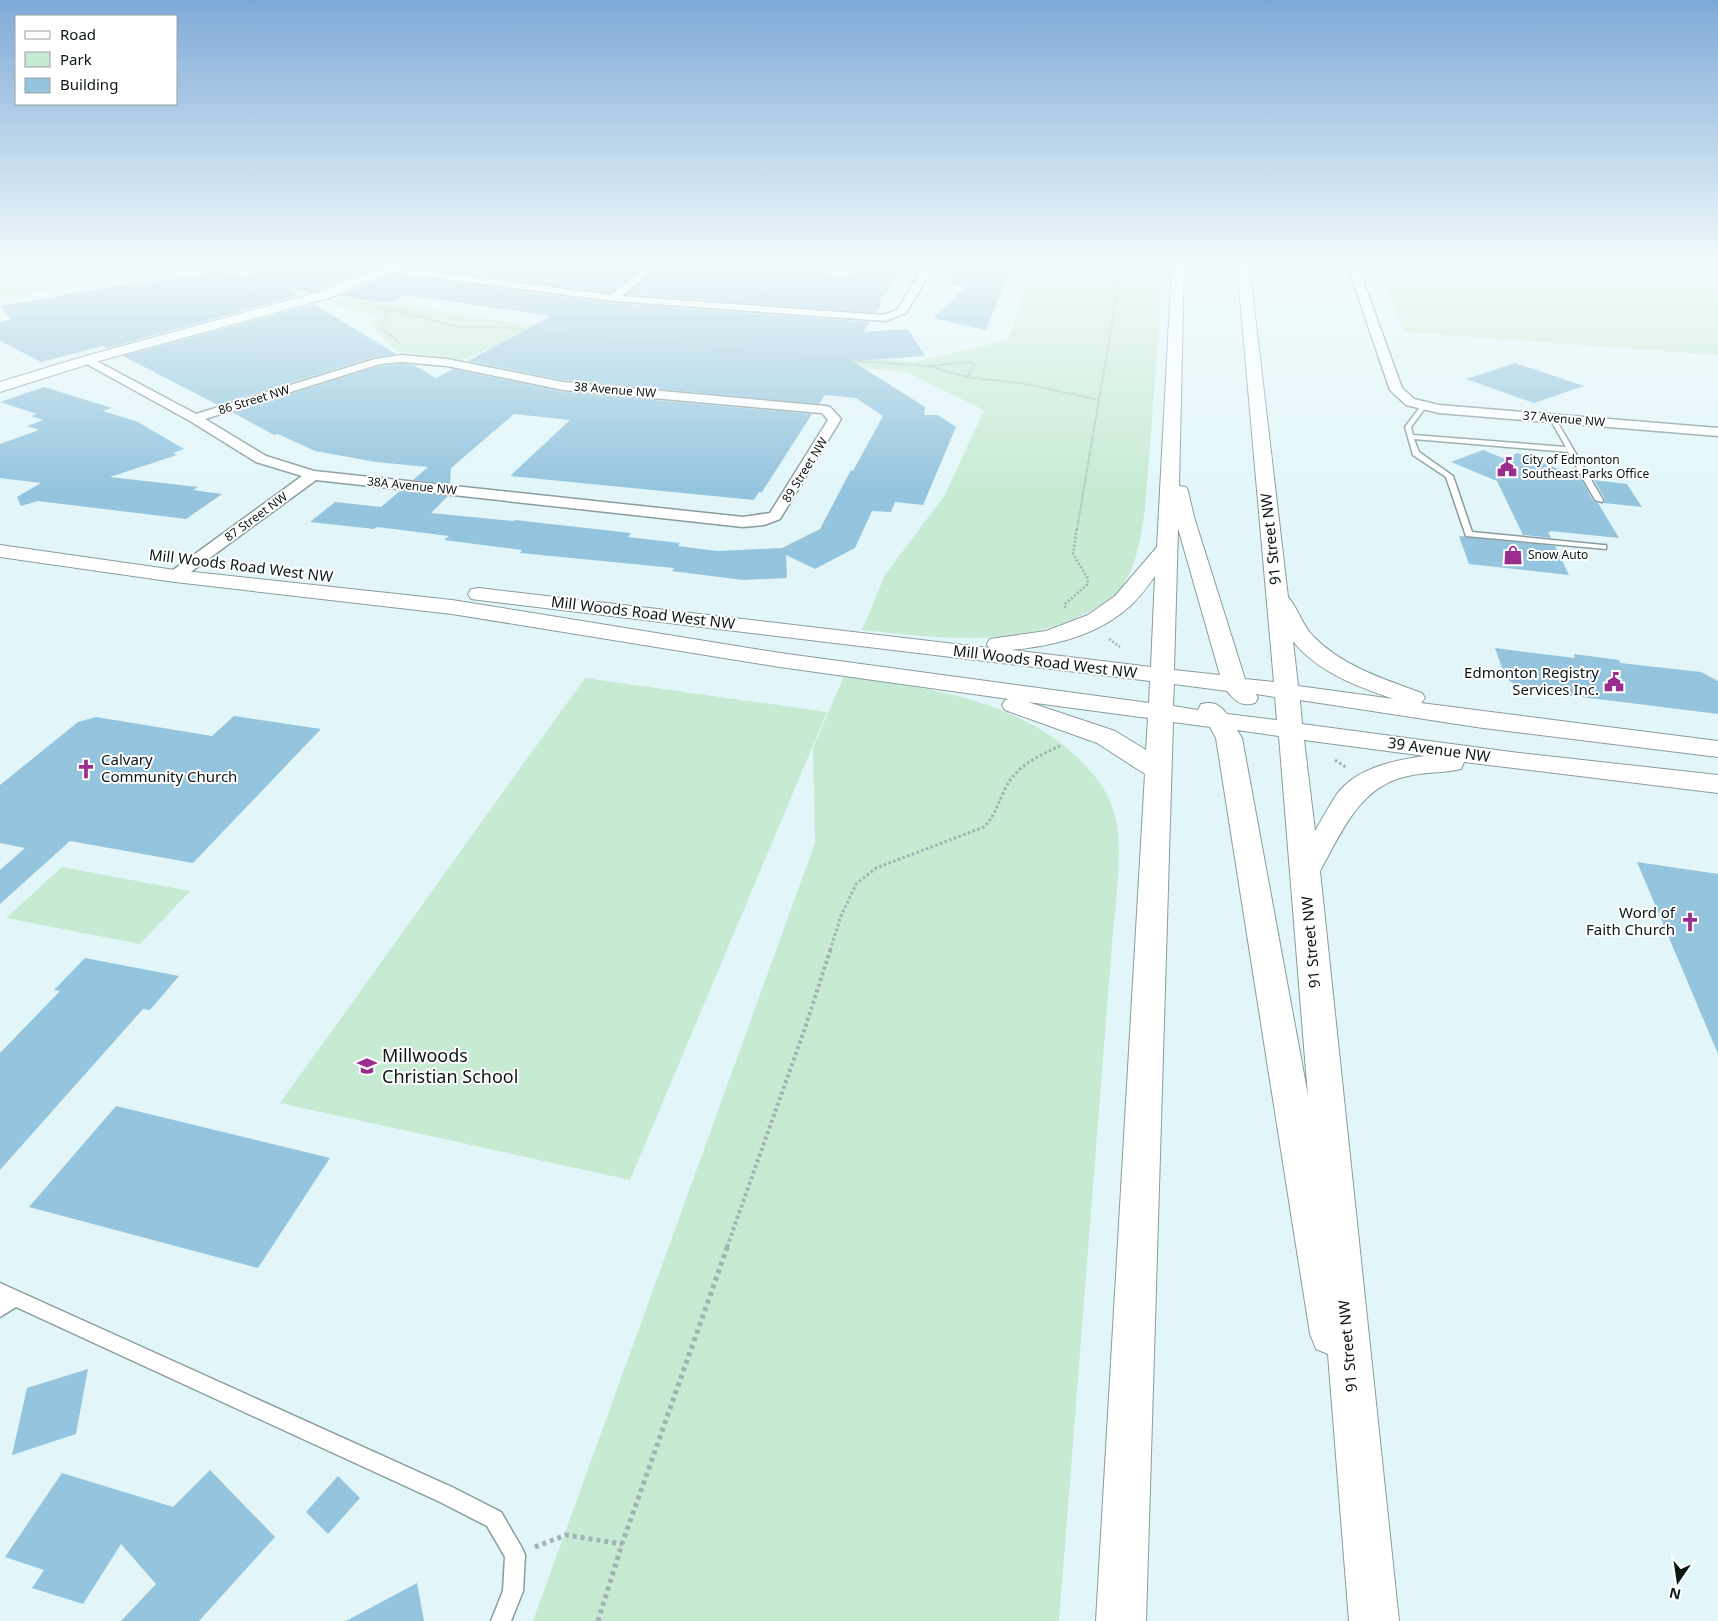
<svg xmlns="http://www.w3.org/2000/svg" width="1718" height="1621" viewBox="0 0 1718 1621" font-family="'Noto Sans',sans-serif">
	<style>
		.green { fill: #c7ead3 }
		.building { fill: #94c4de }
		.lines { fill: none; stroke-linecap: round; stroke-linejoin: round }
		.lane-casing { stroke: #899c9e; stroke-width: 3 }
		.street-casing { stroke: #899c9e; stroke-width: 3 }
		.secondary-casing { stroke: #899c9e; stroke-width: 2 }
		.path-far4 { stroke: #a1b2b4; stroke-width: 2; stroke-dasharray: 1 1; stroke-linecap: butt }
		.path-far3 { stroke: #a1b2b4; stroke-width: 2.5; stroke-dasharray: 2 2; stroke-linecap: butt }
		.path-far2 { stroke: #a1b2b4; stroke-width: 3; stroke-dasharray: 2.5 2.5; stroke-linecap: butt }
		.path-far1 { stroke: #a1b2b4; stroke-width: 4; stroke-dasharray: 3 3; stroke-linecap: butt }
		.path { stroke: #a1b2b4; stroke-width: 5; stroke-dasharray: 4 4; stroke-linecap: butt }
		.lane { fill: #fff; fill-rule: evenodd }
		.street { fill: #fff; fill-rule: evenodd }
		.secondary { fill: #fff; fill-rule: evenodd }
		.labels { text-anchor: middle; stroke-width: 4; stroke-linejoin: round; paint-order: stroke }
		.far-street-label { font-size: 12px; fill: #0c1415; stroke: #fff }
		.far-poi-label { font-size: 12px; fill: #0c1415; stroke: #fff; text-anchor: start }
		.street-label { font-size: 15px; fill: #0c1415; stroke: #fff }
		.poi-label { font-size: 15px; fill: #0c1415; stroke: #fff; text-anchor: end }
		.near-poi-label { font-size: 18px; fill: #0c1415; stroke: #fff; text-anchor: start }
	</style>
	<rect width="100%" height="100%" fill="#e2f6f9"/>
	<path class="green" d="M52 264H228L0 298V271Z
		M1035 264H1164L1145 508C1141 536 1138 564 1121 588 1111 601 1095 609 1080 616 1012 648 935 638 862 630L885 575 945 495 984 410 907 372 583 343 519 335 463 360 396 351 370 325 378 317 331 303 351 297 569 332 915 362 1008 340Z
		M1376 264H1688L1718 291V355L1404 332Z
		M844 676C927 688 1015 698 1079 759 1097 776 1110 794 1116 819 1123 853 1115 908 1112 944L1059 1621H533L815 843 813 748Z
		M585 678 827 712 630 1180 280 1103Z
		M62 867 190 891 140 944 6 918Z"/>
	<path class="building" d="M286 264H383L318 290 311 292 289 289 299 295 108 348 103 346 41 362 0 341V322L11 319 0 306 51 298 70 293 205 274 220 270 222 275 237 272 241 278Z
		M408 264H647L610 293 407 266Z
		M663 264H800L846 279 858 264 902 268 878 303H882L876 313 627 294Z
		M960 264H1012L986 330 933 318 967 286 949 285Z
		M392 274 613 303 870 322 863 332 908 329 925 356 852 361 925 407 924 415H938L956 427 923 505 895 502 891 512 872 511 855 548 815 569 786 555 787 578 743 580 672 571 674 568 520 553 522 550 444 540 449 536 377 527 374 529 310 522 335 502 381 507 400 491 448 496 431 513 513 521 515 520 631 533 628 537 680 543 678 546 717 551 782 548 820 529 851 470 853 471 883 416 856 398 825 395 819 404 563 380 468 361 551 316 407 295 388 303 339 296Z
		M314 304 396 354 374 357 218 405 123 356Z
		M1515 363 1584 386 1534 403 1466 379Z
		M401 364 414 365 436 378 453 369 563 392 812 414 762 492H759L754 500 510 476 570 420 514 414 451 468 450 484 413 480 428 467 376 462 315 451 278 434 274 435 232 412 380 366Z
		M44 387 112 408 103 411 138 422 184 449 173 453 177 455 110 477 198 487 193 490 222 494 186 519 38 501 21 506 17 497 41 483 0 478V444L39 430 27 426 43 420 31 416 37 414 0 402Z
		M1483 450 1503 458 1518 453 1581 478 1593 501 1598 503 1619 538 1550 531 1551 532H1548L1551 538 1523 535 1497 481 1451 462Z
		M1594 480 1627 484 1642 507 1603 503 1605 499Z
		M1459 536 1555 546 1569 575 1469 564Z
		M1495 648 1575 658 1574 654 1619 660 1620 663 1701 672 1718 681V714L1526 690 1506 679Z
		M234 716 321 729 193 863 70 841 0 904V870L25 848 0 843V785L78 722 96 717 212 736Z
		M1637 862 1718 874V1054Z
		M85 958 179 976 150 1010 143 1009 0 1170V1053L60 991 54 990Z
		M116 1106 330 1158 258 1268 29 1207Z
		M88 1369 76 1434 12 1455 27 1388Z
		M210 1470 275 1537 199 1621H121L156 1584 121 1544 83 1604 32 1588 44 1570 5 1557 62 1473 173 1507Z
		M338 1476 360 1498 328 1534 306 1512Z
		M417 1583 424 1621H346Z"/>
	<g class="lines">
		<defs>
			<path id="lane" d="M1423 405 1426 407 1411 427 1413 435 1566 447 1550 419 1555 418 1603 500 1602 502 1595 500 1568 452 1414 439 1419 452 1453 476 1472 532 1603 545H1606V549L1466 536 1446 477 1413 455 1405 427 1421 406Z
				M0 1283 454 1488 501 1512 522 1548 525 1555 523 1591 511 1621H491L503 1591 505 1557 487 1526 440 1502 16 1307 0 1317Z"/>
			<path id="street" d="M650 264H661L622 296 884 315 898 309 925 264H935L906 313 885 321 613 301 390 272 385 269 390 266 611 295Z
				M1347 264H1357L1402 388 1414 399 1439 405 1718 428V436L1439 413 1406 405 1390 390Z
				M401 355 447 359 563 382 826 406 830 407 841 419 780 519 764 525 743 527 316 480 181 579H169L167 576 169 573 302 476 256 462 190 421 83 362 81 360 83 358H91L196 414 375 359ZM401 362 447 366 563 390 809 412 822 413 828 420 770 513 743 517 314 471 266 456 205 419 380 364Z"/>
			<path id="secondary" d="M389 264H406L404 267 329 298 92 363 0 392V382L82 357 319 292Z
				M1172 264H1184L1179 486 1186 487 1188 491 1194 517 1245 679 1274 682 1237 264H1249L1288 597C1298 608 1302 625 1313 636 1342 666 1383 679 1422 693L1425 698 1421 703 1718 741V757L1483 728 1300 700 1302 724 1519 753 1718 775V793L1464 762 1461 769C1444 773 1425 772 1408 776 1359 786 1342 832 1320 871L1399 1621H1349L1328 1354 1316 1349 1310 1334 1216 738 1210 727 1173 722 1146 1621H1096L1145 774 1097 743 1005 710 1002 705 1005 700 1009 699 780 667 452 614 175 582 0 557V545L175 570 452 600 780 653 1149 703 1150 681 479 600 471 599 468 594 471 589 479 588 989 648 987 644 990 639 1046 631 1088 615 1115 596 1157 547ZM1178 528 1220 675 1174 670ZM1155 576 1151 667 1012 650C1053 646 1099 635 1130 606 1140 597 1148 586 1155 576ZM1293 641C1317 672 1358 687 1394 699L1298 686ZM1174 684 1227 691C1236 701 1240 707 1255 703L1258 698 1256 694 1275 697 1277 720 1227 714C1219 704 1214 701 1201 704L1198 710 1173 706ZM1028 702 1148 718 1146 750 1115 731ZM1237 730 1279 736 1308 1096 1242 738ZM1304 740 1425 756C1395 760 1356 768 1337 794 1329 806 1322 819 1315 831Z"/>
		</defs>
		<use href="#lane" class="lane-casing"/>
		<use href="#street" class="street-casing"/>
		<use href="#secondary" class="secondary-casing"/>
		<path class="path-far4" d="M235 264 243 274 283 286
			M0 276 79 264
			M358 302 461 327 510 328 598 340 676 344 745 353 928 366
			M389 309 381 328 398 341
			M970 362 975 364 967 377 928 366Z
			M967 377 1026 384 1099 400
			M1077 529 1122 264"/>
		<path class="path-far3" d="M1065 608V604L1088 584 1087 577 1073 554 1077 527
			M1109 639 1120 647"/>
		<path class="path-far2" d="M1335 760 1347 768
			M830 950 841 916 856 884 876 868 984 827C995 816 998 803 1005 789 1016 766 1038 756 1060 746"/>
		<path class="path-far1" d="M727 1247 805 1028 831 948"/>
		<path class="path" d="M535 1547 566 1535 622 1544
			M598 1621 622 1544 728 1245"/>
		<use href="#lane" class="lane"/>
		<use href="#street" class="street"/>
		<use href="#secondary" class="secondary"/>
	</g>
	<linearGradient id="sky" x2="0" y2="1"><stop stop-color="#7ea9d7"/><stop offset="0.54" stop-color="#f2fbfc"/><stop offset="1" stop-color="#f2fbfc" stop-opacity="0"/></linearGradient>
	<rect width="1718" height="491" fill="url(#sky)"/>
	<defs>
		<symbol id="civic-bare" viewBox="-9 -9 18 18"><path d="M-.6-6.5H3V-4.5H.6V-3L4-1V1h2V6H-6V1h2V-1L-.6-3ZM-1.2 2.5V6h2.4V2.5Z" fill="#9b2d8d" stroke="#fff" stroke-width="2.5" paint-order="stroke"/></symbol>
		<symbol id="shop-bare" viewBox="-9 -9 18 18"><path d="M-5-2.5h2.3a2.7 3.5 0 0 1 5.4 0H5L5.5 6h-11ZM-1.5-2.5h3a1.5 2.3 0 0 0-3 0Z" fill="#9b2d8d" stroke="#fff" stroke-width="2.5" paint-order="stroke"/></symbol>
		<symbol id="church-bare" viewBox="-9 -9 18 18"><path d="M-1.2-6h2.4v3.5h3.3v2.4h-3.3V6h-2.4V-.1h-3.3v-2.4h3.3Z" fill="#9b2d8d" stroke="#fff" stroke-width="2.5" paint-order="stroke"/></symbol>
		<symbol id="school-bare" viewBox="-9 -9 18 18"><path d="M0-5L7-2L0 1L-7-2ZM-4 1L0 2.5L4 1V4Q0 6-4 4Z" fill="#9b2d8d" stroke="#fff" stroke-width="2.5" paint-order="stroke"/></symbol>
	</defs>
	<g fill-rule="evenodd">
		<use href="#civic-bare" x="1493" y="453" width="28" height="28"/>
		<use href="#shop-bare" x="1499" y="541" width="28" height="28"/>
		<use href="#civic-bare" x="1600" y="668" width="28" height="28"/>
		<use href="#church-bare" x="72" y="755" width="28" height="28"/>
		<use href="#church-bare" x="1676" y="908" width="28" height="28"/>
		<use href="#school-bare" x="353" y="1052" width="28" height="28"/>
	</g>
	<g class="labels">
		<g class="far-street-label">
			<text transform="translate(615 390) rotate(5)" y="4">38 Avenue NW</text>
			<text transform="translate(254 400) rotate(-17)" y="4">86 Street NW</text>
			<text transform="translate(1564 419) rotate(5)" y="4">37 Avenue NW</text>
			<text transform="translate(805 470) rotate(-58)" y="4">89 Street NW</text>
			<text transform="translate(412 486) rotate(6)" y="4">38A Avenue NW</text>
			<text transform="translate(256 517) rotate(-36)" y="4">87 Street NW</text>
		</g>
		<g class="far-poi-label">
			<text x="1522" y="464">City of Edmonton<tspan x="1522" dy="14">Southeast Parks Office</tspan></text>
			<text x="1528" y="559">Snow Auto</text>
		</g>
		<g class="street-label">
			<text transform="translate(1271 539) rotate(-96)" y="5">91 Street NW</text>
			<text transform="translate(241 566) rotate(7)" y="5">Mill Woods Road West NW</text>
			<text transform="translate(643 613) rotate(7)" y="5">Mill Woods Road West NW</text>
			<text transform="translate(1045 662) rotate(7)" y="5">Mill Woods Road West NW</text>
			<text transform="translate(1439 750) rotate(8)" y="5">39 Avenue NW</text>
			<text transform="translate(1311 942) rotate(-95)" y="5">91 Street NW</text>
			<text transform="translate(1348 1346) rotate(-95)" y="5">91 Street NW</text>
		</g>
		<g class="poi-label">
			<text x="1599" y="678">Edmonton Registry<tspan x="1599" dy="17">Services Inc.</tspan></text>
			<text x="101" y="765" text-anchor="start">Calvary<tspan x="101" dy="17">Community Church</tspan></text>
			<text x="1675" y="918">Word of<tspan x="1675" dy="17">Faith Church</tspan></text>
		</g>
		<g class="near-poi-label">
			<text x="382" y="1062">Millwoods<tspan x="382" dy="21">Christian School</tspan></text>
		</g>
	</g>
	<rect x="15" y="15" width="162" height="90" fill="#ffffff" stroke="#9ea1a1"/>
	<rect x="25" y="31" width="25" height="8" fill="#ffffff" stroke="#9ea1a1"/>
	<text x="60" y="40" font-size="15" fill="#0c1415">Road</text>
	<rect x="25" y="52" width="25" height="15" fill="#c7ead3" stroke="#9ea1a1"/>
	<text x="60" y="65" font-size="15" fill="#0c1415">Park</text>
	<rect x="25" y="78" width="25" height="15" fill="#94c4de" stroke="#9ea1a1"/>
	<text x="60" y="90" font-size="15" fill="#0c1415">Building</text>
	<g transform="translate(1678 1581) rotate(193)" stroke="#ffffff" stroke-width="4" paint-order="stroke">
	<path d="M0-4L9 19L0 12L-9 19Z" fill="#0c1415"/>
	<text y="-8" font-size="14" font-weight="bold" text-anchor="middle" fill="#0c1415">N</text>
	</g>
</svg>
